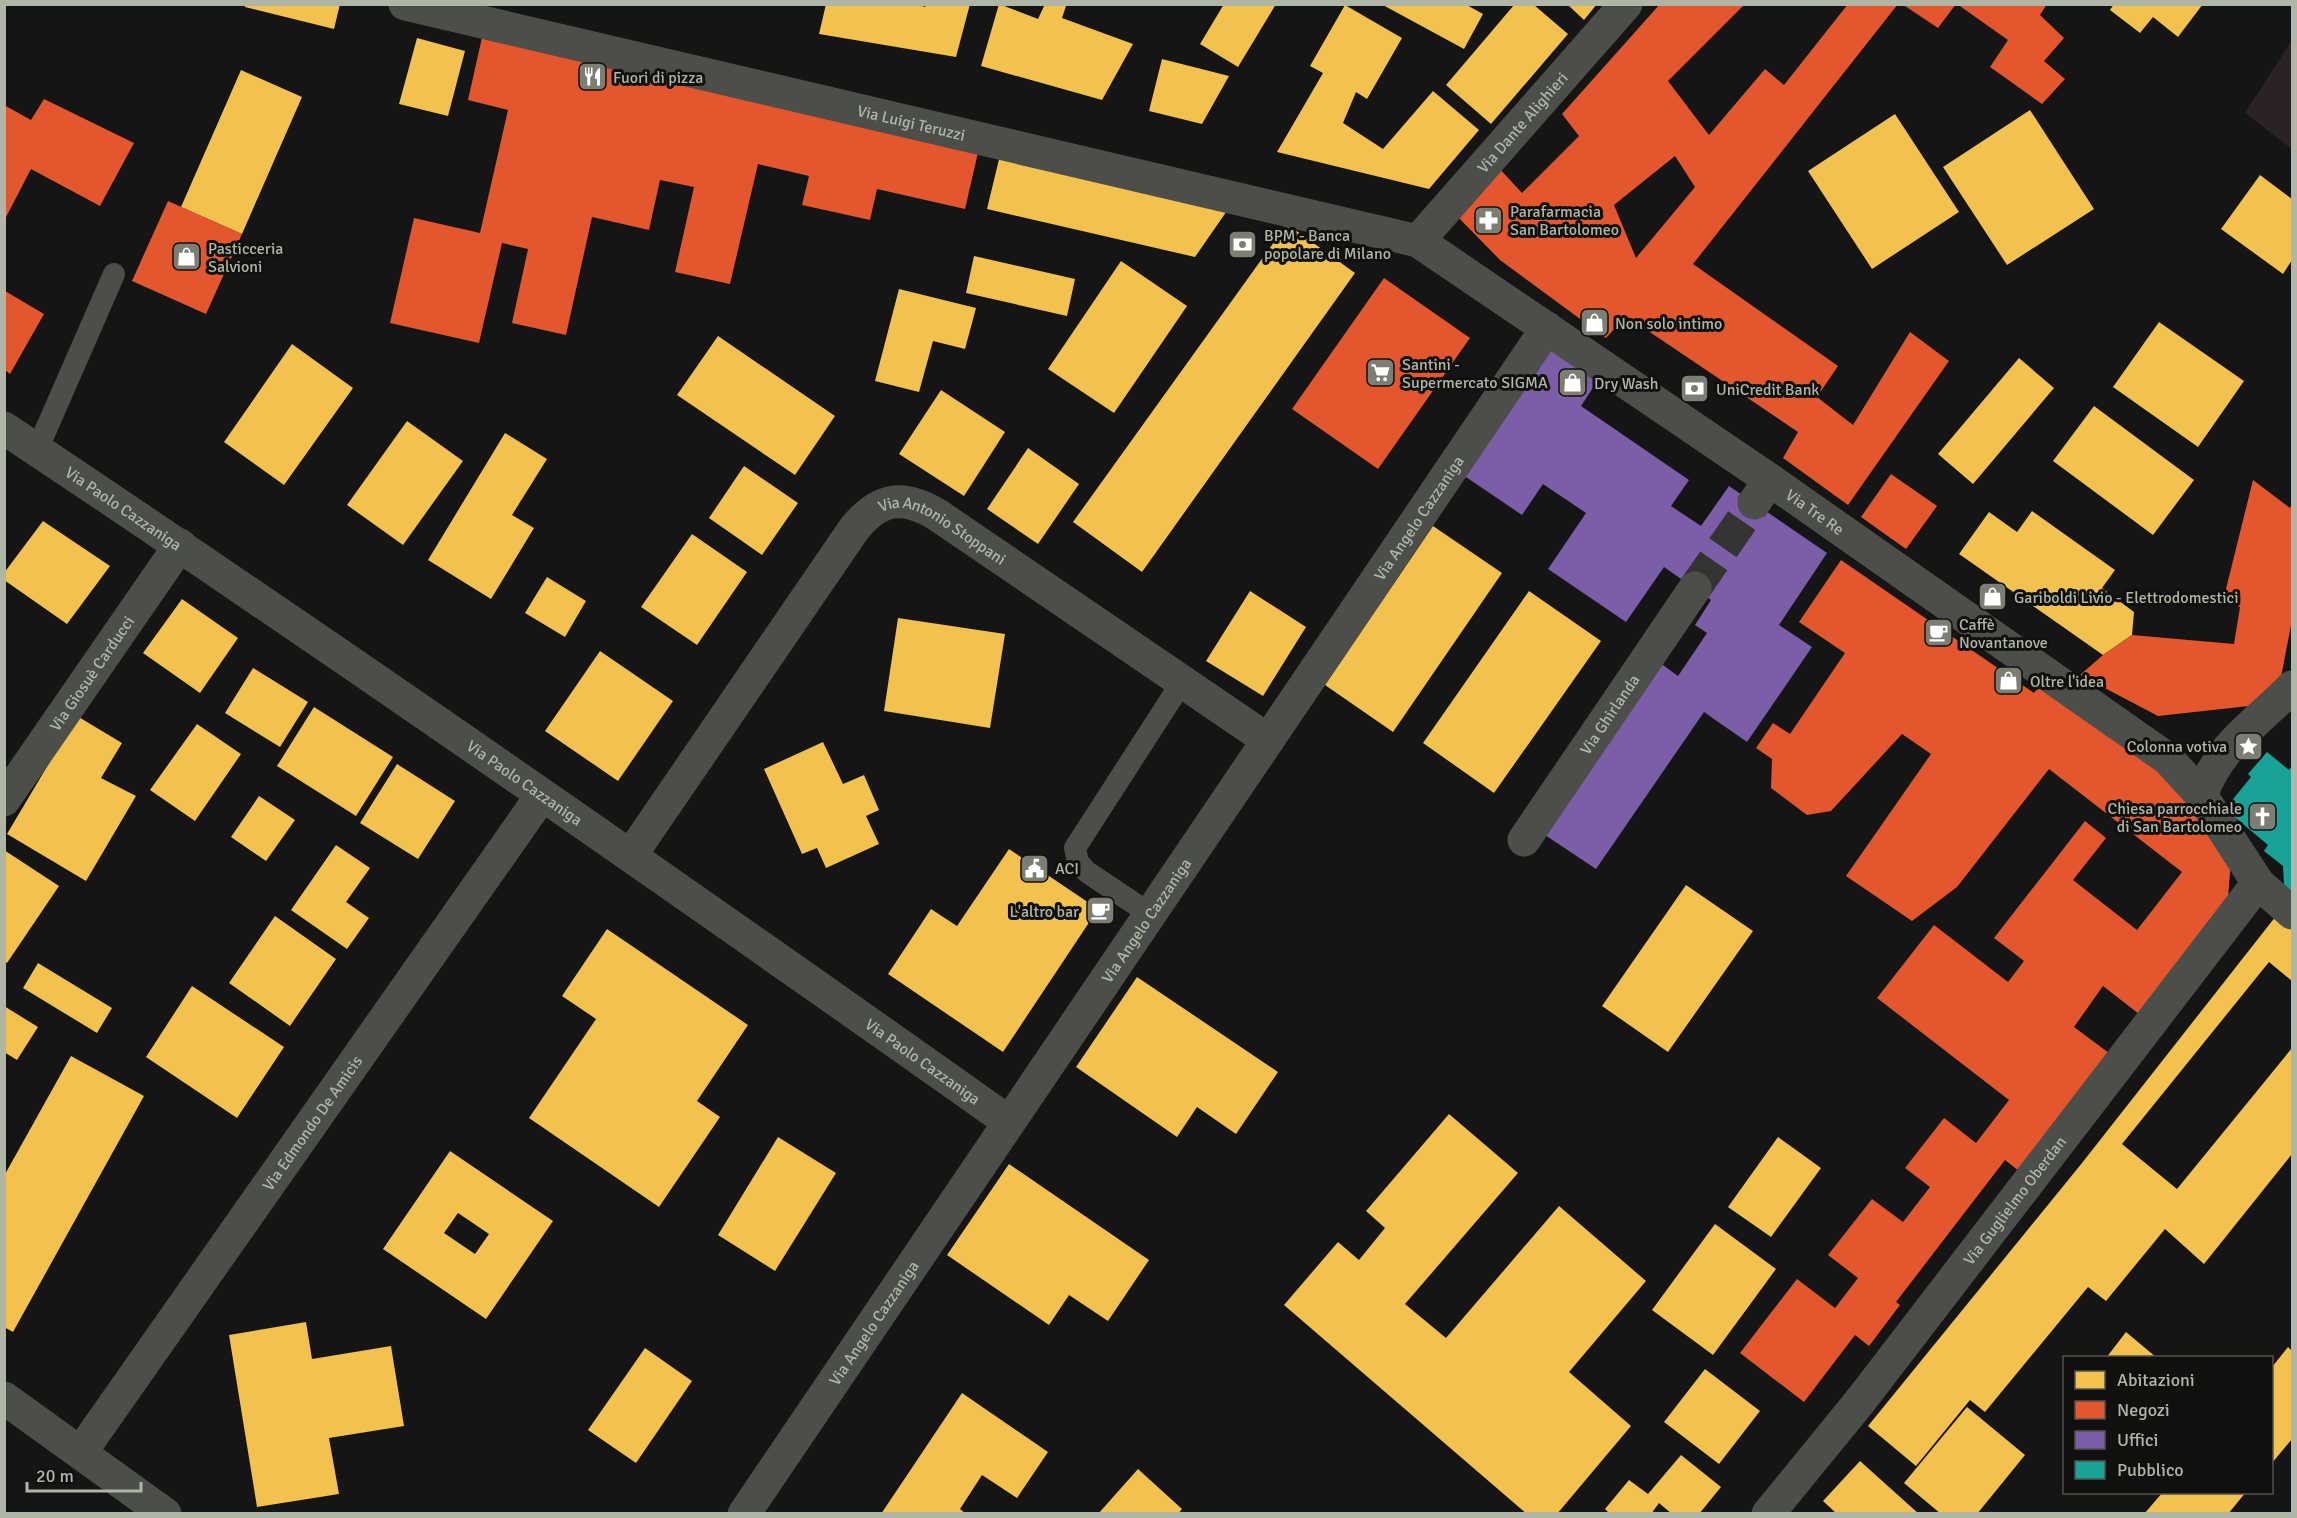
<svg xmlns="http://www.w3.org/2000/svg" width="2297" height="1518" viewBox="0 0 2297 1518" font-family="Signika,sans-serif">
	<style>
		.green { fill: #2b2224 }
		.homes { fill: #f2c14e; fill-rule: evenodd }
		.shops { fill: #e4572e; fill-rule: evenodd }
		.offices { fill: #7b5ea7 }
		.public { fill: #17a398 }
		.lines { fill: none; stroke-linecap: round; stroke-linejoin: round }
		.street-tunnel { stroke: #343532; stroke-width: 33; stroke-dasharray: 33 16; stroke-linecap: butt }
		.lane { stroke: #4c4e49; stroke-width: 22 }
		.street { stroke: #4c4e49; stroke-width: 33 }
		.labels { text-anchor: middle; stroke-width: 6; stroke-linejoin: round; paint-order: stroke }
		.poi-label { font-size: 16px; fill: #b0b6a6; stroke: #10110f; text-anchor: start }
		.street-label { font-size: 16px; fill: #b0b6a6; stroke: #10110f }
	</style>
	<rect width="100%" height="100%" fill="#151515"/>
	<path class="green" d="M2292 40V149L2245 113Z"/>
	<path class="homes" d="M245 4H340L334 29 245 7Z
		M826 4H917L925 7 926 4H970L956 57 819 34Z
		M999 4 1038 19 1045 4H1064L1066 6 1062 18 1133 44 1102 100 981 66Z
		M1224 4H1276L1238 67 1200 44Z
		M1381 4H1465L1483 14 1464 49Z
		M1567 4H1597L1584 20Z
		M2114 4H2203L2178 37 2153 17 2140 33 2110 10Z
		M1345 5 1402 38 1367 99 1356 92 1343 123 1383 149 1433 91 1479 130 1429 189 1277 152 1323 73 1310 66Z
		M1514 5H1534L1568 34 1491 124 1446 85Z
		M417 38 465 51 448 116 399 104Z
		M1162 59 1229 76 1202 124 1149 111Z
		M241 70 302 97 242 234 181 207Z
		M2030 110 2094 209 2007 265 1943 167Z
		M1895 114 1959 212 1872 269 1808 171Z
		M1001 151 1231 205 1195 257 987 209Z
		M2260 175 2292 199V260L2283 274 2221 229Z
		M1287 224 1355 273 1142 572 1073 522Z
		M974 256 1075 279 1067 316 966 293Z
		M1121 261 1187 306 1114 413 1048 369Z
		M899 289 976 308 965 349 933 341 919 392 875 381Z
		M2159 322 2244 381 2198 447 2113 387Z
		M718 336 835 416 795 475 677 395Z
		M292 344 353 388 284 485 224 442Z
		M2019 358 2054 388 1973 484 1938 454Z
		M941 390 1005 432 964 496 899 454Z
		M2094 406 2194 480 2153 535 2053 461Z
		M407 421 463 461 403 545 347 505Z
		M505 433 547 459 512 515 534 528 491 599 428 560Z
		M1028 448 1079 484 1038 544 987 509Z
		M744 466 798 503 762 555 709 518Z
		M2032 511 2115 570 2102 588 2134 612 2132 635 2103 655 1959 554 1989 512 2017 532Z
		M43 521 110 566 67 624 4 580V573Z
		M1433 526 1502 573 1393 732 1325 685Z
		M692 534 747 572 697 645 641 607Z
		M547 577 586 601 565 637 525 613Z
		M1250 591 1306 627 1263 696 1206 661Z
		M1529 591 1601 641 1494 793 1423 743Z
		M182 599 238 638 200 693 143 653Z
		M898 618 1005 634 990 728 884 711Z
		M600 651 673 701 618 781 545 731Z
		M253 668 308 702 280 747 225 713Z
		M314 707 393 757 356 816 277 766Z
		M77 716 122 743 101 778 136 796 86 881 7 834Z
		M197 724 241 754 195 821 150 790Z
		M823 742 843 784 864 775 879 810 866 816 879 844 826 868 817 848 802 854 764 769Z
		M397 764 455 801 418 859 360 823Z
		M259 796 295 820 266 861 231 837Z
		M336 845 370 868 346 902 369 918 347 949 291 910Z
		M1009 849 1098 909 1003 1052 888 974 931 909 957 926Z
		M4 850 59 886 7 963 4 961Z
		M1686 885 1753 931 1668 1052 1602 1006Z
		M275 916 336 959 290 1026 229 983Z
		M2276 916 2292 929V981L2269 962 2122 1144 2177 1189 2292 1048V1154L2204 1264 2165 1229 2106 1301 2088 1287 1985 1412 1970 1400 1916 1466 1868 1426 2082 1163Z
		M607 929 748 1025 697 1101 720 1117 659 1207 529 1118 596 1019 562 996Z
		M38 963 112 1008 97 1033 23 988Z
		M1137 977 1278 1072 1236 1134 1197 1107 1177 1137 1076 1067Z
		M192 986 284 1047 237 1118 146 1057Z
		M4 1006 38 1027 17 1060 4 1052Z
		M71 1056 144 1096 13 1332 4 1327V1176Z
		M1449 1114 1518 1173 1405 1304 1446 1338 1559 1206 1646 1281 1569 1372 1631 1426 1557 1514H1527L1284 1305 1338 1242 1359 1260 1385 1228 1366 1211Z
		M778 1137 836 1173 775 1271 718 1235Z
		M1778 1137 1821 1168 1771 1237 1728 1207Z
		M450 1151 553 1221 486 1319 383 1249ZM458 1213 489 1234 475 1254 444 1233Z
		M1009 1164 1149 1260 1108 1321 1069 1295 1049 1325 947 1255Z
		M1715 1224 1776 1269 1713 1355 1652 1310Z
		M306 1322 312 1359 391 1346 404 1426 329 1438 339 1494 257 1507 229 1335Z
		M2126 1332 2157 1358H2106Z
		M2288 1347 2292 1351V1439L2272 1463V1367Z
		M645 1348 692 1381 636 1463 588 1430Z
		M1705 1369 1760 1411 1719 1464 1664 1422Z
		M962 1393 1048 1452 1017 1498 982 1475 960 1509 966 1514H881Z
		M1967 1407 2025 1455 1977 1514H1941L1904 1483Z
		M1681 1455 1721 1487 1699 1514H1672L1659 1503 1651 1514H1610L1605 1509 1629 1480 1648 1494Z
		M1860 1461 1919 1514H1837L1823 1501Z
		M1138 1469 1182 1509 1178 1514H1098Z
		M2163 1492H2246L2228 1514H2144Z"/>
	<path class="shops" d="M1660 4H1745L1668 81 1709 135 1765 69 1784 85 1848 4H1898L1693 264 1838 366 1817 397 1853 425 1910 332 1949 361 1848 505 1783 458 1798 432 1626 316 1606 338 1500 260 1455 214 1498 167 1522 193 1579 136 1562 114ZM1675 156 1695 187 1636 258 1614 205Z
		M1902 4H1956L1938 28Z
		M1957 4H2047L2040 15 2064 38 2044 61 2065 79 2042 104 1990 67 2008 40Z
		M483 33 980 144 965 209 877 189 870 220 802 205 809 176 758 164 730 284 675 272 694 187 660 180 649 230 592 217 566 335 512 323 528 249 502 243 479 343 390 323 414 218 480 233 508 110 468 100Z
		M44 99 134 143 100 206 31 169 4 221V105L31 120Z
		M168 201 242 234 206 314 132 281Z
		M1384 278 1470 338 1378 469 1292 409Z
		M5 291 44 314 10 374 5 370Z
		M1891 474 1937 506 1906 549 1861 517Z
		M2253 480 2290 508 2292 503V620L2276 703 2158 716 2080 675 2103 655 2132 635 2234 644 2240 607 2223 601Z
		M1841 560 2034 693 2047 675 2166 767 2231 859 2228 899 2139 1014 2103 986 2074 1027 2109 1053 2019 1171 2005 1160 1896 1302 1900 1305 1869 1346 1855 1335 1804 1402 1740 1353 1797 1279 1835 1308 1858 1278 1828 1255 1872 1199 1903 1222 1930 1187 1905 1168 1944 1118 1976 1143 2009 1100 1877 998 1934 925 2008 982 2024 961 1994 938 2085 821 2106 838 2073 880 2137 930 2182 872 2049 769 1957 887 1912 921 1846 876 1931 754 1902 734 1831 811 1807 815 1771 788 1772 759 1756 748 1773 723 1790 734 1845 653 1799 622Z"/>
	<path class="offices" d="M1550 348 1598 380 1581 406 1689 480 1671 506 1701 526 1729 486 1827 553 1779 625 1812 647 1747 742 1704 712 1596 869 1539 831 1656 660 1678 676 1707 633 1695 625 1711 600 1664 567 1626 622 1548 569 1586 513 1543 484 1522 515 1463 475Z"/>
	<path class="public" d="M2267 752 2289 770 2292 766V894L2284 884 2283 866 2264 851 2268 845 2225 809 2251 777 2248 774Z"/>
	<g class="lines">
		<path class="street-tunnel" d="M1695 588 1754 503"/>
		<path class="lane" d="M37 450 114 274
			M1150 914 1087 872 1078 862 1075 848 1182 682"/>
		<g class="street">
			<path id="s1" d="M405 4 1418 241 1770 480 2168 759 2201 795 2258 883 2292 913"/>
			<path id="s2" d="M1418 241 1626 4"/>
			<path id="s3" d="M4 428C343 654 677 887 1009 1122"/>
			<path d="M1754 503 1770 480"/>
			<path d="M2201 795C2222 742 2255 725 2292 687"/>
			<path id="s4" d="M4 800 180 545"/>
			<path id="s5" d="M1524 840 1695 588"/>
			<path id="s6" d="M631 855 854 529C879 498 902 494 936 514L1268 740"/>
			<path d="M4 1398 165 1514"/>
			<path id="s7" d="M81 1452 542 795"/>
			<path id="s8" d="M744 1514 1547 328"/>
			<path id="s9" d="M1768 1514 1861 1400 2258 883"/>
		</g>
	</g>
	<defs>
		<symbol id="restaurant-square" viewBox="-11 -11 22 22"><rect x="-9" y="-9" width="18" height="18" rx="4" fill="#7a7e73" stroke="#10110f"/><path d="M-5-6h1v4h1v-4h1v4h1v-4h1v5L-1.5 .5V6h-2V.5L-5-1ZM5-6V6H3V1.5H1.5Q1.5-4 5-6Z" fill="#fff"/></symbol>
		<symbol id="pharmacy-square" viewBox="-11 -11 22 22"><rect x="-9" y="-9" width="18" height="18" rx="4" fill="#7a7e73" stroke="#10110f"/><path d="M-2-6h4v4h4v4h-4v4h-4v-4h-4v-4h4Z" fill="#fff"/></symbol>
		<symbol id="bank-square" viewBox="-11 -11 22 22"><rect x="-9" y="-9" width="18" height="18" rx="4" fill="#7a7e73" stroke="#10110f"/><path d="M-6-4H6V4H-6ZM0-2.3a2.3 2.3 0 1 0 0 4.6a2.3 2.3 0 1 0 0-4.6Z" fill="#fff"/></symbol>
		<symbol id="shop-square" viewBox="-11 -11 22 22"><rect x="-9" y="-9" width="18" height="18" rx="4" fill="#7a7e73" stroke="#10110f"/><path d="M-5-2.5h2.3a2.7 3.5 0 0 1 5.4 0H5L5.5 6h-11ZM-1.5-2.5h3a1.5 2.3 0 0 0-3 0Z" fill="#fff"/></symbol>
		<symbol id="supermarket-square" viewBox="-11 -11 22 22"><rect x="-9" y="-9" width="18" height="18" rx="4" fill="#7a7e73" stroke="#10110f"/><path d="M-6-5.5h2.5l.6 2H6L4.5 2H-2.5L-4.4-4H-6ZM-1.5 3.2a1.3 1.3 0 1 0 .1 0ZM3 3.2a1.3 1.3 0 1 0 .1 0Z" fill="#fff"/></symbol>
		<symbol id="cafe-square" viewBox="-11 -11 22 22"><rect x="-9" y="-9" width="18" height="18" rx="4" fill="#7a7e73" stroke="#10110f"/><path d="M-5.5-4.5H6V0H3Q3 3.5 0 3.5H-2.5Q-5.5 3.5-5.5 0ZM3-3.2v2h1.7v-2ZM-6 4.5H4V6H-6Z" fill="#fff"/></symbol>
		<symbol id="sight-square" viewBox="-11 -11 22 22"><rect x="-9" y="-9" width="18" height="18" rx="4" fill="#7a7e73" stroke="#10110f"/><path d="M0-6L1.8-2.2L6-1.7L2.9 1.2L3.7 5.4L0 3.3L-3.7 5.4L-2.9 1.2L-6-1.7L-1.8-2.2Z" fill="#fff"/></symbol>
		<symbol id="church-square" viewBox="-11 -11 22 22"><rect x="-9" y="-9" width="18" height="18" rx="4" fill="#7a7e73" stroke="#10110f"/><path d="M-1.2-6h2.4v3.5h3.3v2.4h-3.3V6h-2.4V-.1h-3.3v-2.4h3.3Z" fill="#fff"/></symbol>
		<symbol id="civic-square" viewBox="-11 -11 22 22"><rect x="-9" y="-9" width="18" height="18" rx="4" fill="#7a7e73" stroke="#10110f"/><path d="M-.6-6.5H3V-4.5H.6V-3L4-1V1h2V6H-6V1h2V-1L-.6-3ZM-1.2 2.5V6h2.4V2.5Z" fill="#fff"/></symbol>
	</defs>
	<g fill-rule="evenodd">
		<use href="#restaurant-square" x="576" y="60" width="33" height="33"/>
		<use href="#pharmacy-square" x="1472" y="204" width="33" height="33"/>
		<use href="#bank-square" x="1226" y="228" width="33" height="33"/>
		<use href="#shop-square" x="170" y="240" width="33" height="33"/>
		<use href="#shop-square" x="1578" y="306" width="33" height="33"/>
		<use href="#supermarket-square" x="1364" y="356" width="33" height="33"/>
		<use href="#shop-square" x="1556" y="366" width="33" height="33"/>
		<use href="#bank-square" x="1678" y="372" width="33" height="33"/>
		<use href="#shop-square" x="1976" y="580" width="33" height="33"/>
		<use href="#cafe-square" x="1922" y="616" width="33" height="33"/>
		<use href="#shop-square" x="1992" y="664" width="33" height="33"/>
		<use href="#sight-square" x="2232" y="730" width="33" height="33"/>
		<use href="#church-square" x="2246" y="800" width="33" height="33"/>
		<use href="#civic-square" x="1018" y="852" width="33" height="33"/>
		<use href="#cafe-square" x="1084" y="894" width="33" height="33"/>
	</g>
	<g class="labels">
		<g class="poi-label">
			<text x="613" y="83">Fuori di pizza</text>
			<text x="1510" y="217">Parafarmacia<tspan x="1510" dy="18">San Bartolomeo</tspan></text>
			<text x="1264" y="241">BPM - Banca<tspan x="1264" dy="18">popolare di Milano</tspan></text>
			<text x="208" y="254">Pasticceria<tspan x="208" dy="18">Salvioni</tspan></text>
			<text x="1615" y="329">Non solo intimo</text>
			<text x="1402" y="370">Santini -<tspan x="1402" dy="18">Supermercato SIGMA</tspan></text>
			<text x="1594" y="389">Dry Wash</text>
			<text x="1716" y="395">UniCredit Bank</text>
			<text x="2014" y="603">Gariboldi Livio - Elettrodomestici</text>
			<text x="1959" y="630">Caffè<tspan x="1959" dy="18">Novantanove</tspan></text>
			<text x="2030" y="687">Oltre l'idea</text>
			<text x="2227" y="752" text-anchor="end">Colonna votiva</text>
			<text x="2242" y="814" text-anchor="end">Chiesa parrocchiale<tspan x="2242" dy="18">di San Bartolomeo</tspan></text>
			<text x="1055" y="874">ACI</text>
			<text x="1079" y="917" text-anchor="end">L'altro bar</text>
		</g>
		<g class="street-label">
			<text dy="6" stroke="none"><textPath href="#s1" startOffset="520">Via Luigi Teruzzi</textPath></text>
			<text dy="6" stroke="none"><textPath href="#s2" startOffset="158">Via Dante Alighieri</textPath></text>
			<text dy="6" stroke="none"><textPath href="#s3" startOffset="144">Via Paolo Cazzaniga</textPath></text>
			<text dy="6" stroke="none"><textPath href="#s1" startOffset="1521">Via Tre Re</textPath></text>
			<text dy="6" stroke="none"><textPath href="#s8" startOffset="1203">Via Angelo Cazzaniga</textPath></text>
			<text dy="6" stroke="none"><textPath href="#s6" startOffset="500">Via Antonio Stoppani</textPath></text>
			<text dy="6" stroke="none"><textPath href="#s4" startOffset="154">Via Giosuè Carducci</textPath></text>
			<text dy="6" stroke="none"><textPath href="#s5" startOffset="152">Via Ghirlanda</textPath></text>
			<text dy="6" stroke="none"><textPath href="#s3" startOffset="630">Via Paolo Cazzaniga</textPath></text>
			<text dy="6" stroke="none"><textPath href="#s8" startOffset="717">Via Angelo Cazzaniga</textPath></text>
			<text dy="6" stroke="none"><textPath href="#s3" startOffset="1116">Via Paolo Cazzaniga</textPath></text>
			<text dy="6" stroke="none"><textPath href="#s7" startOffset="402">Via Edmondo De Amicis</textPath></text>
			<text dy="6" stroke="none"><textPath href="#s9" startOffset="399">Via Guglielmo Oberdan</textPath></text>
			<text dy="6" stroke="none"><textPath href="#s8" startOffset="231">Via Angelo Cazzaniga</textPath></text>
		</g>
	</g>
	<rect width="2297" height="1518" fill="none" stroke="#b0b6a6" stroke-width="12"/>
	<rect x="2063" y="1356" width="210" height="138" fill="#10110f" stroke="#50534b" stroke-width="1.5"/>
	<rect x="2075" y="1371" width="30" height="18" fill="#f2c14e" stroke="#50534b" stroke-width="1.5"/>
	<text x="2117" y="1386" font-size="18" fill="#b0b6a6">Abitazioni</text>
	<rect x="2075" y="1401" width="30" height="18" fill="#e4572e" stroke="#50534b" stroke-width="1.5"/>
	<text x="2117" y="1416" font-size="18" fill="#b0b6a6">Negozi</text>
	<rect x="2075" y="1431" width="30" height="18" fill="#7b5ea7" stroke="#50534b" stroke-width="1.5"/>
	<text x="2117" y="1446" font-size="18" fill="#b0b6a6">Uffici</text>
	<rect x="2075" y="1461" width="30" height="18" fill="#17a398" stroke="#50534b" stroke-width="1.5"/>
	<text x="2117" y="1476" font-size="18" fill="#b0b6a6">Pubblico</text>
	<path d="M27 1482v9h114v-9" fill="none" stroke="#b0b6a6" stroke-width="3"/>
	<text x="36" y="1482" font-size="18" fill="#b0b6a6" stroke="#10110f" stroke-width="4.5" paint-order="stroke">20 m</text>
</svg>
